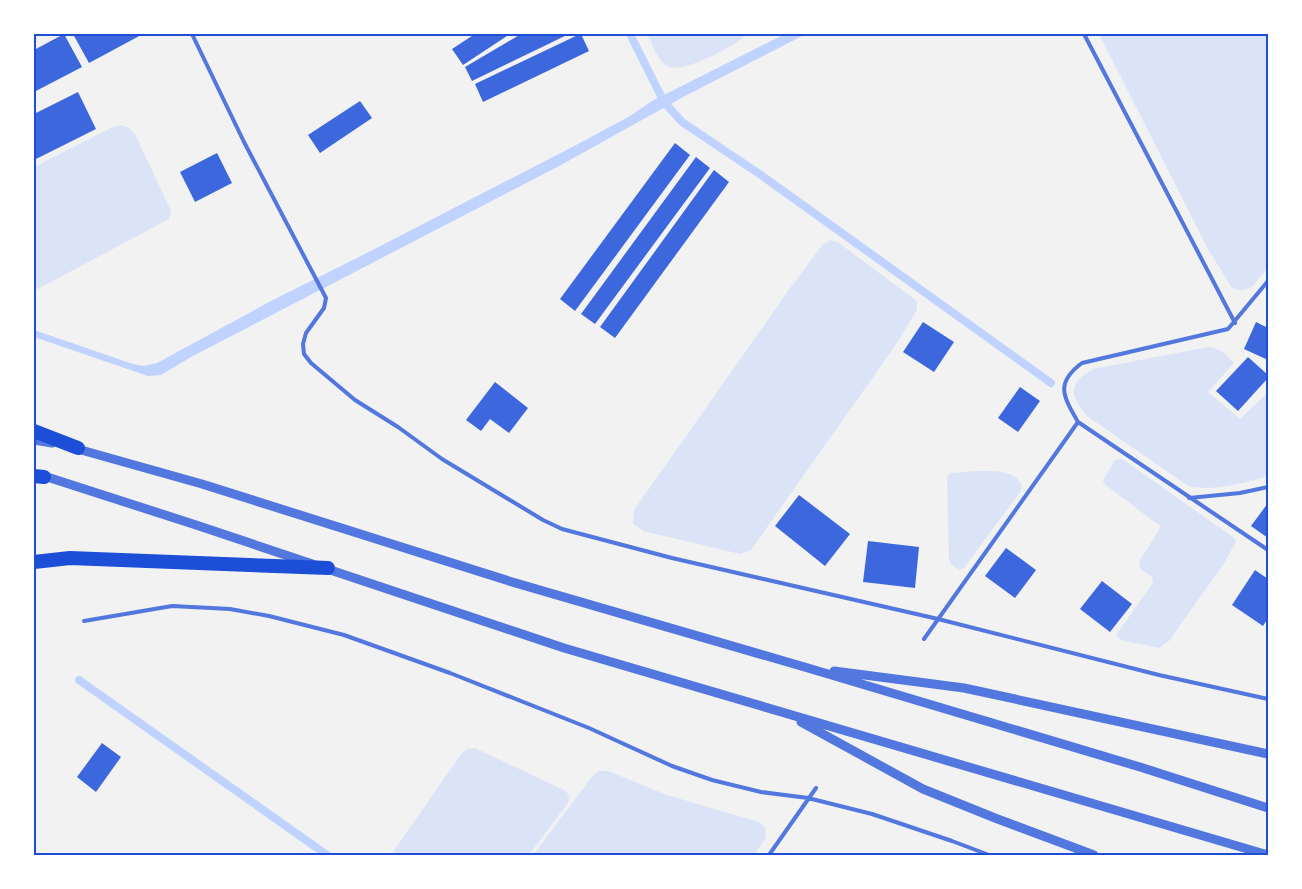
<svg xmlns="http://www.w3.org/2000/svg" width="1302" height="889" viewBox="0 0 1302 889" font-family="Barlow,sans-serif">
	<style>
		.green { fill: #dbe4f7 }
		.water { fill: #bfd3fe }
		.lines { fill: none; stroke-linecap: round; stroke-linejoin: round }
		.stream { stroke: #bfd3fe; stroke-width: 8 }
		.building { fill: #3d67dc }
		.service { stroke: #5277de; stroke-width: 4 }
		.tertiary { stroke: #5277de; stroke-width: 9 }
		.trunk { stroke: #1d4ed8; stroke-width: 14 }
		.neatline { fill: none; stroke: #1d4ed8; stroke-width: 2 }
	</style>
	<rect width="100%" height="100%" fill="#f2f2f2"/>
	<path class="green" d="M647 34H747C736 46 681 75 667 66 658 61 652 43 647 34Z
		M1099 34H1268V267L1253 286 1242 291 1232 288 1208 249Z
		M121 125 129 128 135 134 171 211 169 219 34 291V167L113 127Z
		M831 240 839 243 917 301V310L895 346 751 550 740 554 643 531 633 523 634 510 788 291 823 244Z
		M1208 347C1220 348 1226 354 1234 363L1208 392 1240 419 1268 392V476C1246 483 1210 492 1188 486L1087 416C1069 395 1068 383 1093 369Z
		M1120 459 1124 460 1230 535 1235 539 1236 542 1223 565 1169 641 1159 648 1121 640 1116 635 1153 583 1152 577 1141 569 1139 566 1140 560 1159 530 1160 526 1103 483 1104 479 1115 460Z
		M978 471C993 471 1015 469 1022 486L1020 492 964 568 959 570 952 565 949 559 947 477 950 473Z
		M475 748 566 791 569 796 568 803 529 855H391L461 754 467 749Z
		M598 771H608L667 795 759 822 765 828 766 837 754 855H533L591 778Z"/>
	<path class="water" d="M785 34H806L685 96 561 165 191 357 161 375 148 376 34 337V330L133 364 144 366 157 363 271 301 363 255 578 144 630 116 652 101Z"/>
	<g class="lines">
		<path class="stream" d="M630 34 664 102 682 122 761 175 1051 383
			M79 680 327 855"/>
	</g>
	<path class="building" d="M64 34 82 67 34 92V50Z
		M73 34H143L89 63Z
		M475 34H510L463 65 452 49Z
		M521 34H569L472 81 465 67Z
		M580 34H581L589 51 483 102 475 84Z
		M78 92 96 129 34 160V114Z
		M360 101 372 118 320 153 308 135Z
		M675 143 690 155 575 311 560 299Z
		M217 153 232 183 195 202 180 172Z
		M696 157 710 168 595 324 581 314Z
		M714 170 729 182 615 338 600 327Z
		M923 322 954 342 934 372 903 352Z
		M1256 322 1268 328V360L1244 349Z
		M1248 357 1268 375V378L1238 411 1216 391Z
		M495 382 528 408 509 433 490 419 481 431 466 420Z
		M1020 387 1040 401 1018 432 998 418Z
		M799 495 850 534 825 566 775 526Z
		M1268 503V538L1251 526Z
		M868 541 919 547 915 588 863 582Z
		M1006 548 1036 570 1015 598 985 576Z
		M1255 570 1268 579V618L1263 626 1232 605Z
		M1102 581 1132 604 1110 632 1080 609Z
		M102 743 121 757 96 792 77 777Z"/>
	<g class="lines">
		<path class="service" d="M192 34 244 142 326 298 324 308 306 333 303 344 304 354 311 363 355 400 398 427 442 459 543 520 562 529 672 558 938 619 1159 675 1268 699
			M1084 34 1235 323
			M1268 281 1228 329 1082 363C1055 383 1063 396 1078 422L1268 550
			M1189 498 1240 493 1268 487
			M84 621 172 606 230 609 269 616 344 635 450 673 589 728 672 766 712 780 761 792 808 798 872 814 952 841 989 855
			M924 639 1078 422
			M769 855 816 788"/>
		<path class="tertiary" d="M34 440 52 443
			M74 448 202 484 509 581 808 668 1140 767 1268 808
			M41 475 193 524 564 648 1268 855
			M834 671 964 688 1268 754
			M801 722 923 789 995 818 1094 855"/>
		<path class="trunk" d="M34 431 78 448
			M34 476 44 477
			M34 562 70 558 328 568"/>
	</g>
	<rect width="1302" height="889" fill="none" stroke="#ffffff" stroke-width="70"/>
	<rect x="35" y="35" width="1232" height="819" class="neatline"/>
</svg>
